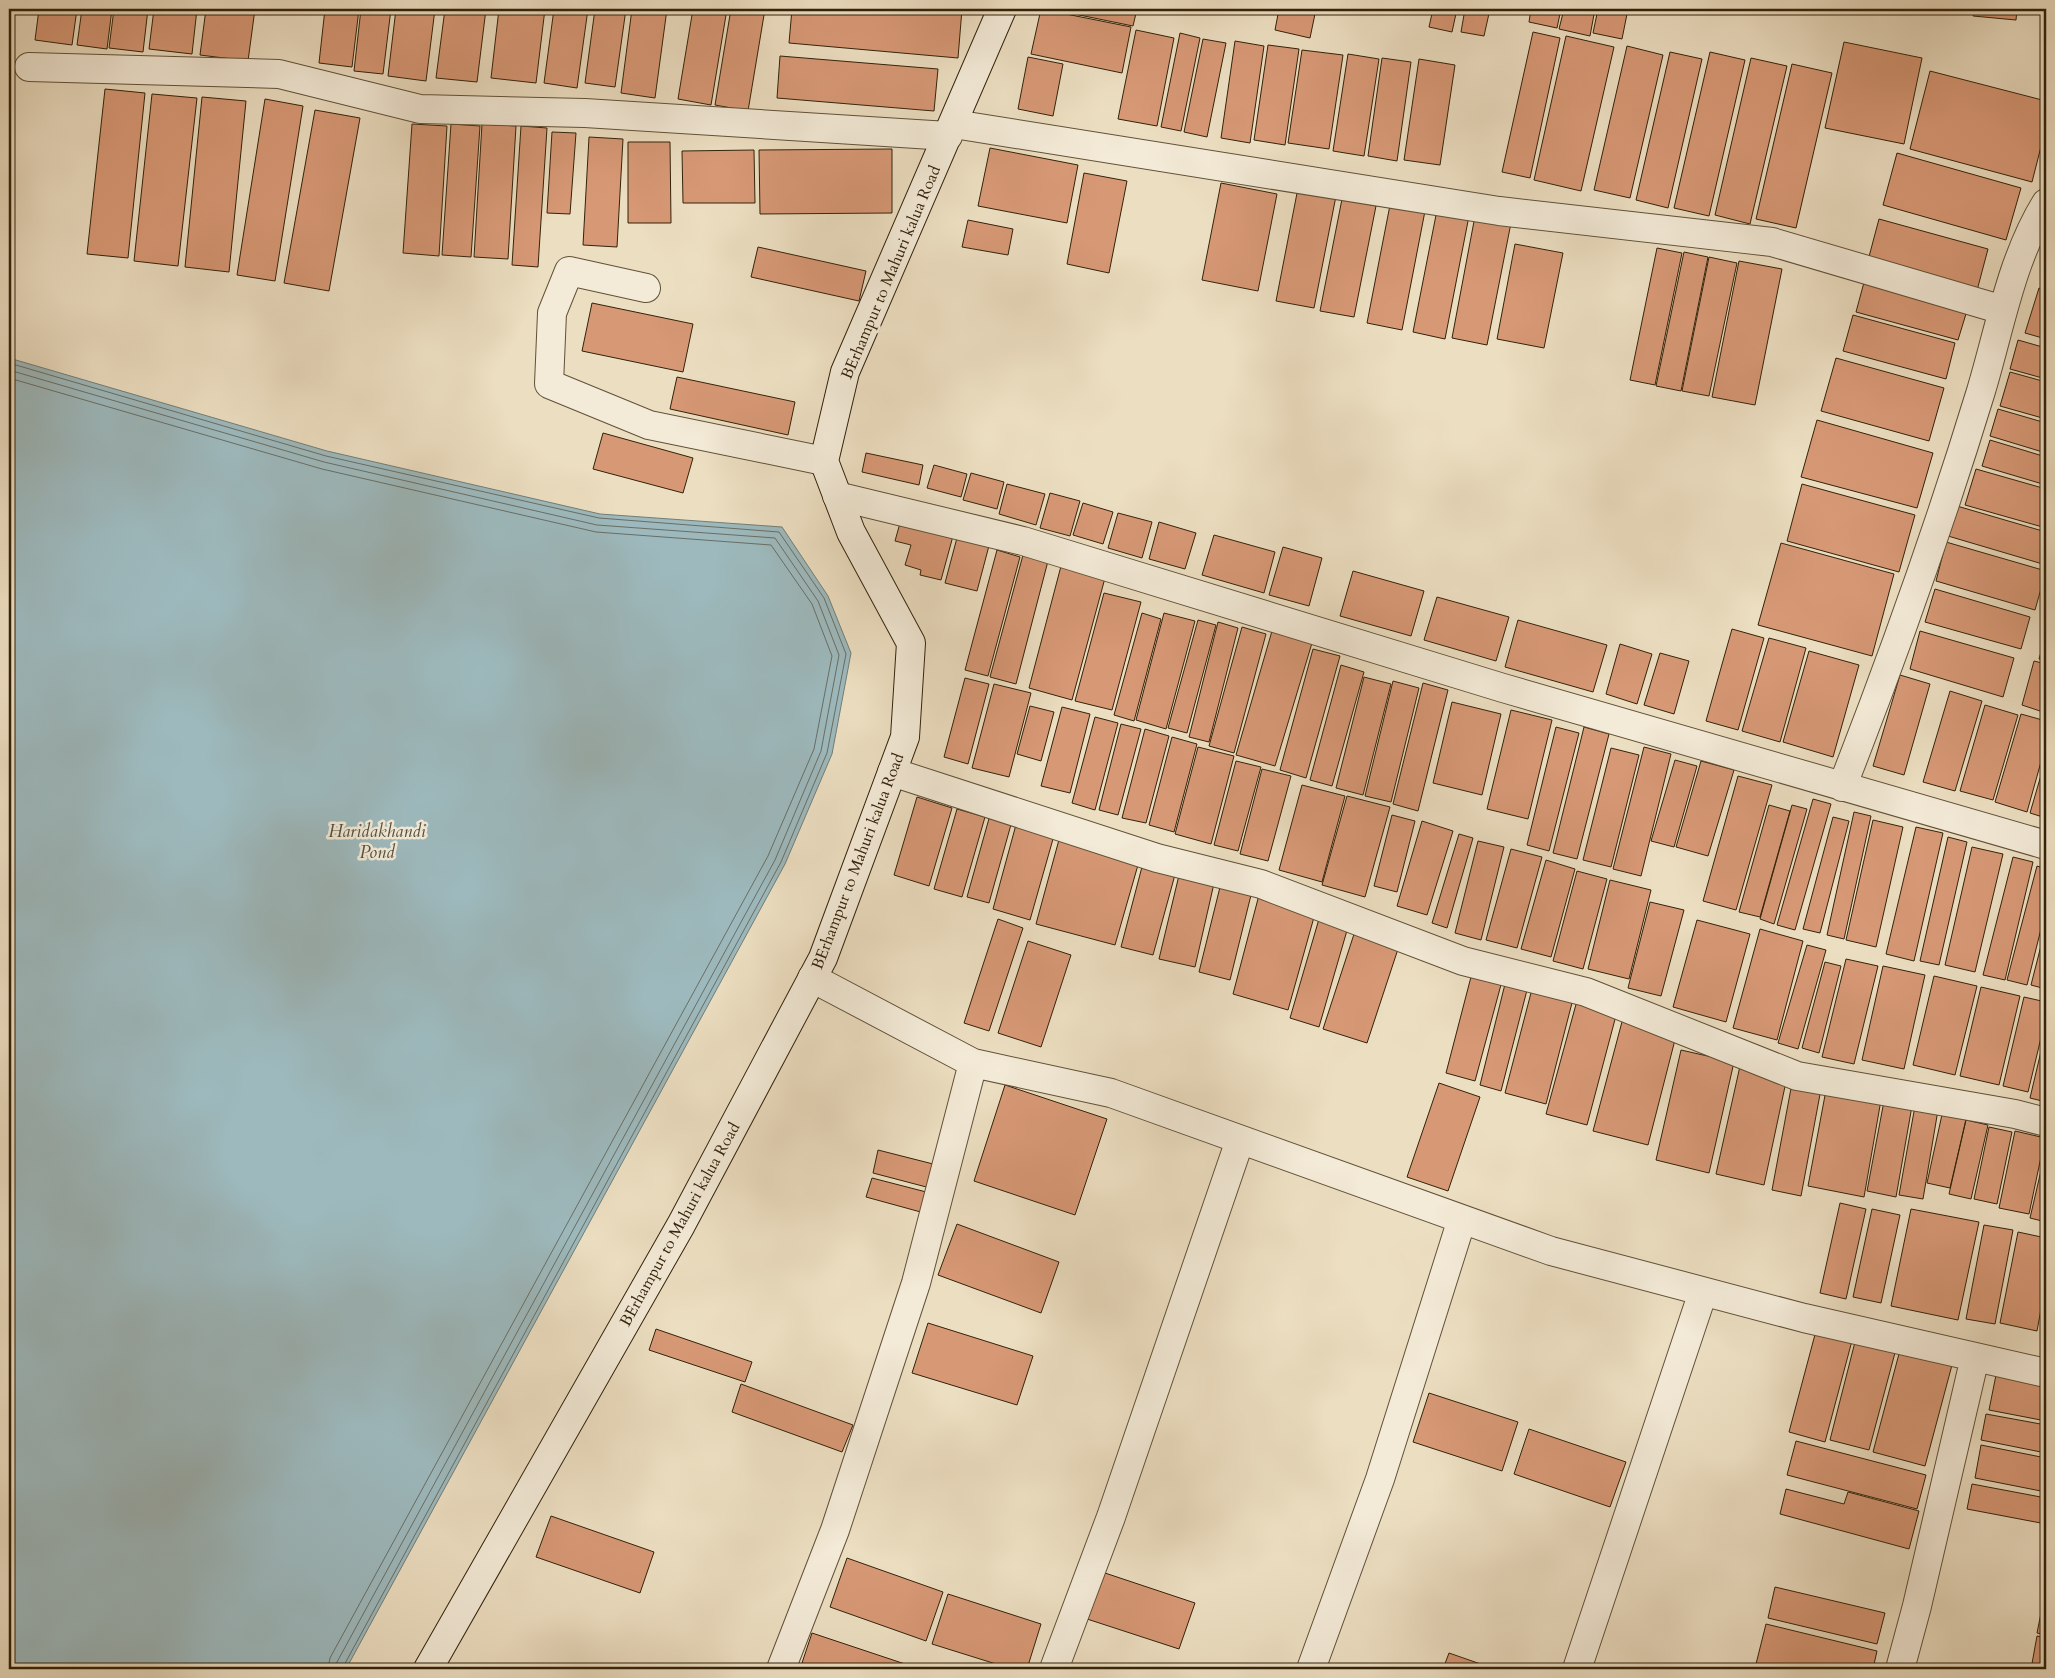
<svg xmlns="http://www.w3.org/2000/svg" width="2055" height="1678" viewBox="0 0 2055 1678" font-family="Cardo,serif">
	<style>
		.water { fill: #9db9bd; stroke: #727d75 }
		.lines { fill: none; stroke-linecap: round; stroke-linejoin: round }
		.shore { stroke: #686e64; stroke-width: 1 }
		.building { fill: #d79875; stroke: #32220a }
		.street-casing { stroke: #605138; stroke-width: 30 }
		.secondary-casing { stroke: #32220a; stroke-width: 30 }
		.street { stroke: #f3ead7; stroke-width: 28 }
		.secondary { stroke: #f3ead7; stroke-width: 28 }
		.labels { text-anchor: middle; stroke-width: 5; stroke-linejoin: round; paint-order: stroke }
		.street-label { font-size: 16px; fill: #32220a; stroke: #f3ead7 }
		.water-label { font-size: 18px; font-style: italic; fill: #524f40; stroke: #f3ead7 }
	</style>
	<rect width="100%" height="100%" fill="#ecdec1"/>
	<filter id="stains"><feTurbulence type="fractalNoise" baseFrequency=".004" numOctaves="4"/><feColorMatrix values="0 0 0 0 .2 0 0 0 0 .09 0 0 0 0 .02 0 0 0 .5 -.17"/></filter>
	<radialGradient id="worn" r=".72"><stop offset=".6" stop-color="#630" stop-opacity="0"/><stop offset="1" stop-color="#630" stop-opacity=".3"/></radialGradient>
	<path class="water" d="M9 358 327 451 600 514 782 527 828 596 851 653 832 754 785 864 346 1669H9Z"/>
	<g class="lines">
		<path class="shore" d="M9 363 326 456 599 518 779 532 824 598 846 654 827 753 781 862 342 1669
			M9 370 324 462 597 525 775 538 818 601 839 655 821 751 775 860 337 1662 335 1669
			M9 378 322 469 596 532 771 545 812 604 832 656 814 749 768 856 330 1658 328 1669"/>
	</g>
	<path class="building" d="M39 9H77L72 45 35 40Z
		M82 9H112L107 49 77 45Z
		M114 9H148L143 52 109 48Z
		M154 9H197L192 54 149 49Z
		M206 9H255L248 61 200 55Z
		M325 9H359L352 67 319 63Z
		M361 9H391L383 74 354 71Z
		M396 9H435L426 81 388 76Z
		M445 9H486L477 82 436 78Z
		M499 9H545L536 83 491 78Z
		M554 9H588L577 88 544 83Z
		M595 9H626L615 87 585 83Z
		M632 9H667L655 98 621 93Z
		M693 9H727L711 105 678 99Z
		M731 9H765L748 111 715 105Z
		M792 9H962L958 58 789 43Z
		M1041 9 1131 27 1122 73 1031 54Z
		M1050 9H1137L1133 26Z
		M1279 9H1316L1310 38 1275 30Z
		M1433 9H1457L1452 32 1429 27Z
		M1465 9H1490L1484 36 1461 32Z
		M1531 9H1561L1557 28 1529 22Z
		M1564 9H1595L1590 36 1559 29Z
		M1598 9H1628L1622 39 1593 33Z
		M1974 9H2017L2016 20 1973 16Z
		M1136 30 1174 38 1157 126 1118 119Z
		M1533 32 1560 38 1530 178 1502 172Z
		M1180 33 1200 38 1181 131 1161 127Z
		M1566 36 1614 47 1581 191 1534 180Z
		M1203 39 1226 43 1207 137 1184 132Z
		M1235 41 1264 46 1250 143 1221 138Z
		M1844 42 1922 58 1904 144 1825 128Z
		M1268 45 1299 49 1285 145 1254 140Z
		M1627 46 1663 55 1630 198 1594 190Z
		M1302 50 1343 55 1329 149 1288 143Z
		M1670 52 1702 59 1668 208 1636 200Z
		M1710 52 1745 60 1709 216 1674 208Z
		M1348 54 1379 59 1364 156 1333 151Z
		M780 56 938 69 934 111 777 98Z
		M1028 57 1063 64 1053 116 1018 109Z
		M1382 58 1411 62 1397 161 1368 156Z
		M1751 58 1787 66 1750 224 1715 215Z
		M1419 59 1455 65 1440 165 1404 160Z
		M1792 64 1832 73 1796 228 1756 219Z
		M1930 71 2046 101V127L2032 182 1910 149Z
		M105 89 145 93 128 258 87 254Z
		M152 94 197 98 178 266 134 261Z
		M202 97 246 101 229 272 185 267Z
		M265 99 303 106 275 281 237 275Z
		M315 110 360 118 329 291 284 283Z
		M412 124 447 126 439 256 403 253Z
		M451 124 480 126 471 257 442 255Z
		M482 124 516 126 508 259 474 257Z
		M521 126 547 128 538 267 512 265Z
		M552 132 576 133 570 214 547 213Z
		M589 137 623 139 617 247 583 245Z
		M628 142H670L671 223H628Z
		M990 148 1078 165 1067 223 978 206Z
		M892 149V213L760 214 759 150Z
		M754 150 755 203H683L682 151Z
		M1897 153 2021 188 2006 240 1883 205Z
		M1084 173 1127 181 1109 273 1067 264Z
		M1221 183 1277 194 1258 291 1202 280Z
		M1298 188 1336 196 1314 308 1276 301Z
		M1342 199 1376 206 1354 317 1320 311Z
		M1390 205 1425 211 1402 330 1367 323Z
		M1437 210 1469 216 1445 339 1413 332Z
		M1475 216 1511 223 1487 345 1452 338Z
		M1879 219 1988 249 1975 298 1866 268Z
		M968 220 1013 229 1008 255 962 247Z
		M1515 244 1563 253 1544 348 1497 339Z
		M758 247 866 271 859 301 751 277Z
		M1657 248 1682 253 1655 385 1630 380Z
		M1684 252 1708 257 1681 391 1656 386Z
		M1709 257 1737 263 1709 396 1682 391Z
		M1739 261 1782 269 1755 405 1712 397Z
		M1866 275 1969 304 1958 340 1856 312Z
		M2039 288 2046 290V339L2025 333Z
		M592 303 693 324 683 372 582 351Z
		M1853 315 1955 343 1946 379 1843 351Z
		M2018 340 2046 348V379L2010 369Z
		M1836 358 1944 388 1929 441 1821 411Z
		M2010 372 2046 382V419L2000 406Z
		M677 377 795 402 788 435 670 409Z
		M1998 409 2046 423V453L1990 436Z
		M1817 420 1933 453 1917 508 1801 477Z
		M603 433 693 458 683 493 593 469Z
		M1990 440 2046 457V485L1982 466Z
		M866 453 923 465 919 485 862 472Z
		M934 465 967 474 961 497 927 488Z
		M1976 469 2046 489V528L1965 505Z
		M971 473 1004 482 997 509 963 500Z
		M1007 484 1045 494 1036 525 999 514Z
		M1802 484 1915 515 1899 572 1787 541Z
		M1050 493 1080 501 1070 536 1040 528Z
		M1083 503 1113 512 1103 544 1073 535Z
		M1957 506 2046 532V565L1948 536Z
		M1118 513 1152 522 1142 558 1108 548Z
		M1159 522 1196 533 1185 569 1149 559Z
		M900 523 953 536 941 580 920 575 921 570 905 565 911 545 895 541Z
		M958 534 990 542 977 591 945 583Z
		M1214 535 1275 552 1264 593 1202 575Z
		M1946 542 2046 571 2035 610 1936 581Z
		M1781 543 1894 574 1872 656 1758 625Z
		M1283 547 1322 558 1309 606 1269 595Z
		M997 550 1020 557 988 676 965 670Z
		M1023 555 1048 561 1016 684 990 677Z
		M1061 566 1105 578 1072 700 1029 688Z
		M1353 571 1424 591 1411 636 1340 616Z
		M1935 589 2030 617 2021 649 1925 622Z
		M1104 593 1141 602 1112 710 1075 701Z
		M1437 597 1509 617 1496 661 1424 640Z
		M1142 613 1161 619 1134 721 1114 715Z
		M1164 613 1195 621 1166 729 1136 720Z
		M1198 620 1216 625 1187 733 1168 728Z
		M1518 620 1607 645 1593 692 1505 667Z
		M1218 622 1238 628 1209 742 1189 737Z
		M1242 627 1266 634 1234 753 1209 746Z
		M1732 629 1764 638 1738 730 1706 721Z
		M1272 631 1312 643 1275 766 1236 755Z
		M1920 631 2014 658 2003 697 1910 669Z
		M2046 634V661L2039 659Z
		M1769 638 1806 648 1780 742 1742 731Z
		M1620 644 1652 654 1637 704 1606 694Z
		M1313 649 1340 656 1306 778 1280 770Z
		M1809 651 1859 665 1833 757 1783 742Z
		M1660 653 1689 661 1674 714 1644 705Z
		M2034 661 2046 664V713L2022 705Z
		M1341 665 1364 672 1332 786 1310 780Z
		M1900 675 1930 684 1904 775 1873 766Z
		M1364 677 1391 684 1363 795 1336 788Z
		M965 678 989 684 968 764 944 757Z
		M1393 681 1419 688 1391 802 1365 796Z
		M1423 683 1448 690 1418 811 1393 804Z
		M994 684 1031 693 1009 777 972 768Z
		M1950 691 1982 701 1955 791 1923 782Z
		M1452 702 1501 714 1482 795 1433 783Z
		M1985 705 2018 715 1993 800 1960 791Z
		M1030 706 1054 712 1041 761 1017 754Z
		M1062 707 1090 714 1070 793 1041 786Z
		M1511 710 1552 720 1528 819 1487 809Z
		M2021 714 2046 721V744L2027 812 1995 802Z
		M1095 717 1118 723 1095 810 1072 803Z
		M1121 724 1141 729 1118 815 1099 810Z
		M1556 727 1579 733 1549 851 1527 845Z
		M1584 727 1609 734 1577 859 1553 853Z
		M1145 729 1169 736 1146 823 1122 818Z
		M1172 737 1197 744 1174 832 1149 825Z
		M1198 747 1234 756 1211 844 1175 834Z
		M1644 747 1671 754 1641 876 1613 869Z
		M1611 748 1639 755 1611 867 1583 860Z
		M2046 758V818L2030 813Z
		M1675 760 1697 766 1674 847 1651 841Z
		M1236 761 1261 767 1238 851 1214 845Z
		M1701 761 1734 770 1708 856 1676 847Z
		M1262 769 1291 776 1268 861 1240 854Z
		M1738 776 1772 785 1736 910 1703 901Z
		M1302 785 1345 796 1322 882 1279 870Z
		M1347 796 1390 807 1365 897 1322 885Z
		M917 797 952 808 929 886 894 875Z
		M1813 799 1831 804 1795 930 1777 925Z
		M1769 805 1790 811 1760 917 1739 912Z
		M1792 805 1807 809 1774 924 1760 919Z
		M957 809 985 817 962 897 934 889Z
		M1854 812 1871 816 1844 939 1827 935Z
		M990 815 1012 821 989 903 967 897Z
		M1392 815 1415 821 1397 892 1374 886Z
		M1833 817 1849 821 1820 933 1803 929Z
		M1873 820 1903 827 1876 947 1846 940Z
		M1017 821 1055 832 1030 920 993 909Z
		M1422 821 1453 831 1427 915 1397 906Z
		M1916 827 1943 833 1914 961 1886 954Z
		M1459 834 1473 838 1447 928 1432 923Z
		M1060 836 1140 858 1115 945 1036 924Z
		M1948 837 1967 842 1939 965 1920 961Z
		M1478 841 1504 847 1481 940 1455 933Z
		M1972 847 2003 854 1975 972 1945 965Z
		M1511 849 1542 857 1517 948 1486 940Z
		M2013 857 2033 862 2005 980 1983 975Z
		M1546 860 1575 869 1551 957 1521 949Z
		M1143 863 1176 871 1153 955 1121 947Z
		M2037 866 2046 869V909L2027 985 2007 980Z
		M1180 871 1215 879 1195 967 1159 959Z
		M1577 871 1607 879 1583 969 1553 961Z
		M1222 879 1253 887 1230 980 1199 972Z
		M1610 880 1651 890 1629 979 1588 969Z
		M1259 895 1316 910 1288 1010 1233 994Z
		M1650 902 1684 910 1661 996 1628 988Z
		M998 919 1023 928 989 1031 964 1023Z
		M1319 919 1348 927 1319 1027 1290 1018Z
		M1697 920 1750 934 1726 1022 1673 1007Z
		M2046 926V989L2031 985Z
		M1356 928 1400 943 1367 1043 1323 1029Z
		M1760 929 1803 941 1777 1040 1733 1028Z
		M1028 941 1071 955 1041 1047 998 1033Z
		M1807 945 1826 950 1798 1049 1778 1043Z
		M1846 959 1878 966 1854 1064 1822 1057Z
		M1825 962 1841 966 1819 1053 1802 1048Z
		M1883 966 1925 975 1904 1069 1862 1060Z
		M1472 973 1502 981 1475 1081 1446 1073Z
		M1934 976 1977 986 1955 1075 1913 1065Z
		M1505 984 1527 990 1501 1091 1480 1085Z
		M1981 987 2020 996 1999 1085 1960 1076Z
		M1532 989 1573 999 1546 1104 1505 1093Z
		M1578 997 1618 1008 1587 1125 1546 1114Z
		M2024 997 2046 1002V1017L2028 1092 2003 1086Z
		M1623 1018 1677 1032 1648 1145 1593 1131Z
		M2046 1030V1102L2030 1098Z
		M1681 1050 1734 1062 1709 1173 1656 1160Z
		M1740 1066 1787 1077 1764 1185 1716 1174Z
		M1439 1083 1480 1097 1448 1191 1407 1177Z
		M1792 1083 1821 1089 1801 1196 1772 1190Z
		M1005 1085 1107 1119 1075 1215 974 1181Z
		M1826 1090 1881 1100 1864 1197 1808 1186Z
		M1884 1101 1912 1106 1896 1197 1867 1191Z
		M1915 1106 1938 1110 1923 1199 1899 1195Z
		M1943 1110 1967 1115 1950 1188 1927 1183Z
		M1966 1120 1988 1125 1971 1199 1949 1194Z
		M1989 1127 2012 1132 1997 1204 1974 1199Z
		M2015 1131 2045 1138 2029 1214 1999 1208Z
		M2046 1149V1222L2030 1218Z
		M878 1150 941 1166 934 1189 873 1173Z
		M872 1178 934 1194 928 1214 866 1197Z
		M1840 1203 1866 1209 1846 1299 1820 1293Z
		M1872 1209 1900 1215 1881 1303 1853 1297Z
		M1911 1209 1979 1222 1958 1320 1891 1306Z
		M957 1224 1059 1262 1041 1313 938 1275Z
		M1984 1225 2013 1230 1995 1324 1966 1319Z
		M2018 1232 2046 1238V1282L2037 1331 2000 1323Z
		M2046 1305V1334L2041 1333Z
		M928 1323 1033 1356 1017 1405 912 1373Z
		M1817 1327 1853 1337 1825 1442 1789 1432Z
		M656 1329 752 1362 745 1382 649 1350Z
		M1856 1338 1896 1349 1869 1450 1830 1440Z
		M1900 1350 1952 1365 1925 1466 1873 1452Z
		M1997 1370 2046 1380V1421L1989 1410Z
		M741 1384 853 1425 842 1452 732 1412Z
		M1429 1393 1518 1422 1502 1471 1413 1442Z
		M1986 1414 2046 1425V1453L1981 1440Z
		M1529 1429 1626 1462 1610 1507 1514 1474Z
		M1796 1441 1926 1475 1917 1509 1787 1475Z
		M1981 1445 2046 1458V1492L1975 1478Z
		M1972 1484 2046 1498V1524L1967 1509Z
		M1786 1489 1844 1504 1848 1492 1919 1511 1909 1549 1780 1514Z
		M551 1516 654 1552 640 1593 536 1557Z
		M847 1558 943 1592 926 1641 830 1607Z
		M1099 1571 1195 1603 1179 1649 1084 1618Z
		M1775 1587 1885 1613 1877 1644 1768 1618Z
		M2046 1588V1635L2037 1633Z
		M948 1594 1041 1624 1027 1669H1012L932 1644Z
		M1766 1624 1877 1651 1873 1669H1779L1756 1664Z
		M812 1633 908 1665 906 1669H800Z
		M2037 1636 2046 1638V1669H2031Z
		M1449 1653 1495 1669H1443Z"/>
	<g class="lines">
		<defs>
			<path id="street" d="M29 67 279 74 420 109 585 113 948 136
				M954 124 1499 211 1772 242 2003 310
				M646 288 569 271 552 313 549 384 649 425 824 461
				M837 496 1023 541 1503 688 2046 845
				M892 772 1157 858 1261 884 1463 961 1586 992 1797 1076 2015 1114 2046 1122
				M1842 787C1893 657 1940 525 1981 391 2000 328 2011 260 2046 203
				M812 978 973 1063 1111 1093 1551 1251 1804 1318 2046 1373
				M781 1669 835 1530 916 1283 973 1063
				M1054 1669 1111 1517 1240 1140
				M1311 1669 1380 1479 1462 1219
				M1577 1669 1703 1292
				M1900 1669 1917 1606 1975 1357"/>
			<path id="secondary" d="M428 1669 681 1225 823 958 905 737 911 643 851 532 824 461 845 372 1002 9"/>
		</defs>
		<use href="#street" class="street-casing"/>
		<use href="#secondary" class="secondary-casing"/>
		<use href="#street" class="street"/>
		<use href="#secondary" class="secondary"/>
	</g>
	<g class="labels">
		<g class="street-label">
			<text transform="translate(890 272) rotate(-67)" y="6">BErhampur to Mahuri kalua Road</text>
			<text transform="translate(857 861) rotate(-69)" y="6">BErhampur to Mahuri kalua Road</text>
			<text transform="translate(679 1224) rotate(-61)" y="6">BErhampur to Mahuri kalua Road</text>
		</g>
		<g class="water-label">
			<text x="377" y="837">Haridakhandi<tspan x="377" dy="21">Pond</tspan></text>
		</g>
	</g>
	<rect width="2055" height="1678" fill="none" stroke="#ecdec1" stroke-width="30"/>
	<rect x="10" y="10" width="2035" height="1658" fill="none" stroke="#32220a" stroke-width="2.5"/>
	<rect x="15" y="15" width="2025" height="1648" fill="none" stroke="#32220a"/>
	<rect width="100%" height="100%" filter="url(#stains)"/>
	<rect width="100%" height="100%" fill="url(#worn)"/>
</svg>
